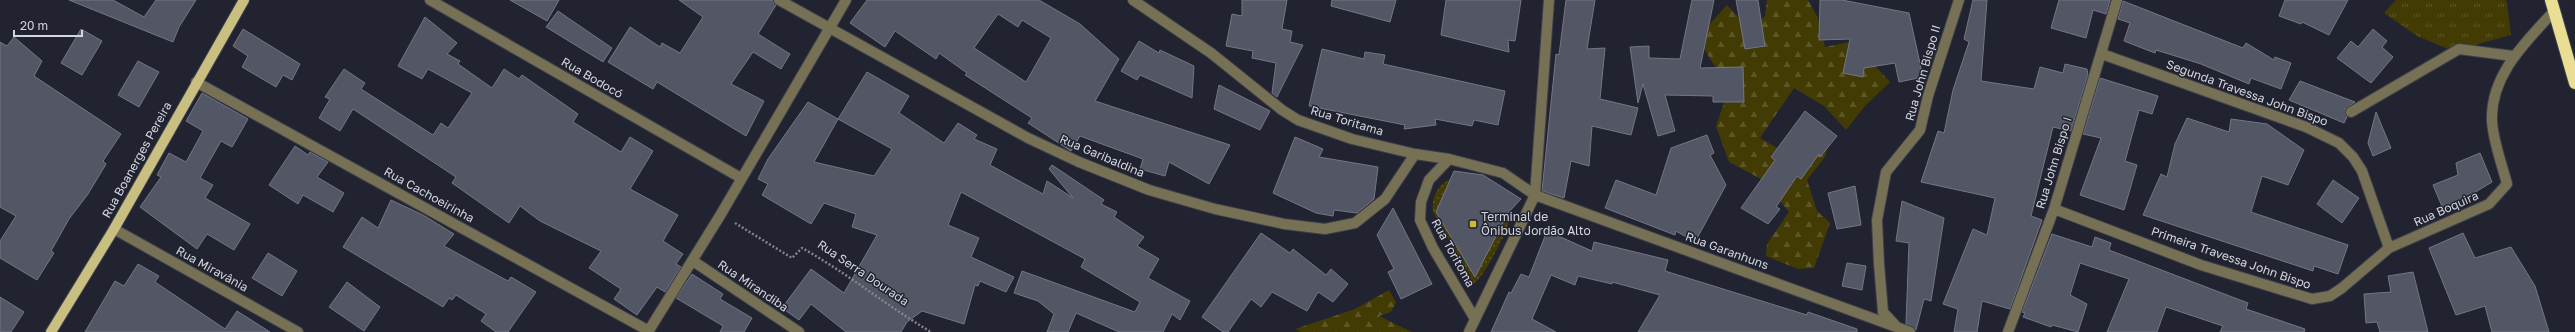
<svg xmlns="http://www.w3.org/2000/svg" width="2575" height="332" viewBox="0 0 2575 332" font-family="'Golos Text',sans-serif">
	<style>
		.grass { fill: url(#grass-tufts) }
		.forest { fill: url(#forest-firs) }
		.park { fill: url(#park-dots) }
		.building { fill: #535665; stroke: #737686; fill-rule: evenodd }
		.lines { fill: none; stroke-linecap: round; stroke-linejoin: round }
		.minor-casing { stroke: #3e404c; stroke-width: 12 }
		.major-casing { stroke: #3e404c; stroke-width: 12 }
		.highway-casing { stroke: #3e404c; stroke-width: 14 }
		.path { stroke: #82848f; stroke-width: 2.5; stroke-dasharray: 2 2; stroke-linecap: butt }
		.minor { stroke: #767154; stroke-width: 10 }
		.major { stroke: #c9bf80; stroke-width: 10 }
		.highway { stroke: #eade92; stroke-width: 12 }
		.poi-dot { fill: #ccb938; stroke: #212330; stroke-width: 1.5 }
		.labels { text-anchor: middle; stroke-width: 3; stroke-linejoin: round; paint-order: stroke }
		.street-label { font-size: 12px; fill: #d4d6df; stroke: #212330 }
		.poi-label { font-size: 12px; fill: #d4d6df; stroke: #212330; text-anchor: start }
	</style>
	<defs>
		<pattern id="grass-tufts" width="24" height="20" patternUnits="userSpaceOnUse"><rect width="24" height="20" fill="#433b04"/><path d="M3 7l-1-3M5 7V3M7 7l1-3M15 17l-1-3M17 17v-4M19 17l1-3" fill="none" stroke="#5d5728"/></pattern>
		<pattern id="forest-firs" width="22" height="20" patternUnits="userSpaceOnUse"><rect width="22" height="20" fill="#433b04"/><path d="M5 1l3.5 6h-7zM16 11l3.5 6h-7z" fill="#5d5728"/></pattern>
		<pattern id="park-dots" width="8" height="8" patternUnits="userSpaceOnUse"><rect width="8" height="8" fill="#433b04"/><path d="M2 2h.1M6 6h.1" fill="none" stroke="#5d5728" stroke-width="1.8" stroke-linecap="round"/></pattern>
	</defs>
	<rect width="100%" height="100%" fill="#212330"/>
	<path class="grass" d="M2396 0H2505L2507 2 2511 35 2453 51 2417 36 2384 13Z"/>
	<path class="forest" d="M1767 0H1808L1818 18 1825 47 1859 40 1868 58 1890 82 1865 106 1846 130 1824 106 1794 88 1760 138 1794 158 1831 135 1825 157 1807 180 1817 211 1830 223 1814 268 1798 269 1766 256 1767 244 1789 212 1763 180 1729 162 1716 126 1729 88 1697 38 1727 5 1751 30 1765 16Z
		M1389 290 1396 302 1391 312 1379 316 1412 332H1301L1295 329 1355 309Z"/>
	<path class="park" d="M1452 178 1508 208C1509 213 1510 218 1508 224 1505 236 1483 279 1473 284L1433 212C1431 196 1438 185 1452 178Z"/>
	<path class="building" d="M69 0H113L144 17 156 0H196L179 27 173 42Z
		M510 0H559L547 21Z
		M679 0H773L776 5 758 34 790 54 781 69 753 52 731 84 764 101 746 136 657 82 653 89 608 62 630 27 660 47 662 43 680 53 703 17Z
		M867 0H1039L1080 24 1119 59 1095 101 1230 145 1209 184 1169 162 1165 176 1140 169 1143 159 1080 136 1071 151 1028 123 1032 118 965 75 967 73 939 53 936 59 895 31 885 47 850 23ZM998 14 1018 27 1022 20 1051 38 1026 82 974 48Z
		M1242 0H1287L1282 29 1292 31 1290 42 1303 45 1277 97 1272 93 1276 63 1252 58 1253 51 1226 46 1232 14 1242 16Z
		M1332 0H1396L1390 22 1331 6Z
		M1446 0H1521L1515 41 1508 40 1509 52 1441 35Z
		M1566 0H1595L1587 49 1605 48 1600 99 1638 108 1631 135 1592 126 1589 166 1571 161 1564 198 1542 191 1556 54 1559 55Z
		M1692 0H1714L1700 68 1743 67 1744 102H1713V96L1665 95 1675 131 1658 136 1643 84 1638 103 1630 47 1649 46V58L1680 59Z
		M1736 0H1758L1765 46 1745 49Z
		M1820 0H1842L1909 13 1923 77 1899 82 1895 63 1864 68 1863 77 1843 73 1850 39 1819 40Z
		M1973 0H1987L1981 81 2034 89 2040 67 2063 73 2065 64 2087 69 2088 75 2071 131 2053 127 2031 216 2042 220 2010 309 1982 301 1977 332H1954L1958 309 1943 304 1973 229 1987 235 1995 198 1921 182 1938 131 1944 133 1953 90 1969 42 1964 39Z
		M2059 0H2110L2106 14 2093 10 2086 38 2051 28Z
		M2285 0H2348L2329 35 2302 22 2301 24 2279 16Z
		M2123 1 2243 48 2246 43 2274 60 2275 57 2291 63 2281 89 2251 78 2249 84 2201 64 2156 50 2155 53 2124 41 2130 23 2118 19Z
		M558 11 612 48 603 62 546 27Z
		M425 17 457 43 447 54 460 61 458 64 492 88 504 69 519 79 522 75 578 114 573 122 621 152 630 137 653 151 630 189 678 215 663 241 683 254 676 264 681 267 665 292 657 287 637 315 614 299 621 289 589 268 601 251 540 221 520 206 509 223 452 183 456 177 353 109 340 131 319 118 330 99 325 97 344 69 365 83 361 89 433 135 441 123 448 128 472 93 428 69 422 79 398 66Z
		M81 29 102 41 82 75 61 63Z
		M243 29 300 64 292 80 283 75 276 87 242 67 248 56 233 46Z
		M2373 29 2387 41 2382 47 2393 57 2371 83 2337 58 2351 41 2358 47Z
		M14 37 42 61 34 76 121 134 103 161 106 164 88 194 69 219 51 251 54 253 37 280 0 258V241L16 216 0 207V42L7 46Z
		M1139 41 1159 53 1160 50 1194 66 1192 98 1140 75 1137 80 1121 71Z
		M1322 49 1364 59 1365 52 1385 55 1383 64 1505 91 1498 125 1474 120 1472 126 1435 119 1436 125 1404 129 1405 125 1309 106Z
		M138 61 159 72 139 107 118 95Z
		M867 72 909 96 899 113 944 143 958 123 977 135 974 139 997 149 990 165 1043 194 1047 181 1073 198 1049 169 1052 165 1104 200 1101 204 1117 212 1114 217 1144 237 1137 246 1159 259 1148 278 1190 301 1180 320 1172 314 1163 332H1119L1076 313 1068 332H1047L1054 314 1038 301 1014 293 1022 271 1135 312 1140 302 1081 267 1085 259 961 192 948 225 979 238 971 257 1014 277 1006 292 980 281 978 286 975 285 964 324 922 311 907 322 901 332H846L811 304 799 320 782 308 811 269 844 293 877 235 852 227 856 214 824 203 811 224 762 195 768 184 758 179 768 159 808 102 838 119ZM838 119 892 149 874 176 814 162Z
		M2100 78 2158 96 2152 114 2139 110 2125 161 2137 165 2124 210 2080 195 2101 138 2083 134Z
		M2300 81 2355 102 2345 109 2347 117 2344 123 2289 100Z
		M1219 85 1270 111 1260 130 1214 109Z
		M202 93 248 119 232 147 221 141 200 178 213 185 205 198 250 224 234 250 207 234 197 249 140 207 161 177 157 175 169 153 186 162 203 131 186 121Z
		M1805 111 1837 136 1820 157 1819 154 1801 179 1797 176 1776 207 1780 209 1768 224 1741 208 1775 160 1771 157Z
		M2376 112 2391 148 2373 156 2368 143Z
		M2187 118 2229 132 2231 119 2267 124 2304 150 2288 185 2262 176 2251 212 2348 245 2338 274 2314 266 2313 271 2143 215 2161 174 2167 177 2175 144Z
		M1707 135 1714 153 1710 155 1726 185 1695 242 1676 231 1675 235 1605 208 1616 180 1656 195 1671 148Z
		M1295 137 1323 149 1319 157 1378 167 1374 199 1357 213 1334 210 1333 216 1316 213 1273 193Z
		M295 146 308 155 310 152 328 162 317 177 344 193 333 212 303 195 298 204 269 185Z
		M2480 153 2492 182 2444 211 2433 185 2458 175 2456 163Z
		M1454 171 1483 175 1521 199 1508 213 1475 277 1436 212Z
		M2333 180 2359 198 2342 223 2317 204Z
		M1855 186 1861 225 1837 229 1828 193Z
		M391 200 423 215 454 234 444 246 508 281 511 277 536 292 508 332H496L481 321 486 314 456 295 452 300 449 298 443 307 343 247 362 217 378 228Z
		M1902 201 1944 218 1931 301 1924 299 1916 330 1906 324 1909 243 1896 241Z
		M1393 208 1432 284 1401 299 1388 272 1394 269 1377 235Z
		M1547 231 1592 251 1594 242 1668 260 1665 271 1807 315 1808 312 1857 329V332H1638L1660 295 1612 282V284L1578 276 1575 285 1551 275 1532 319 1556 332H1491L1509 292 1511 293 1521 274 1529 277Z
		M1261 233 1290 253 1293 249 1326 275 1331 269 1348 284 1333 302 1318 292 1307 311 1272 292 1261 307 1251 299 1228 332H1223L1202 317Z
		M2463 233 2475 258 2511 247 2535 286 2549 332H2492L2485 306 2456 315 2429 248Z
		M2052 234 2092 247 2095 237 2111 243 2109 250 2248 303 2246 309 2305 329 2304 332H2220L2223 326 2166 307 2157 332H2107L2129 279 2080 263 2070 295 2087 304 2078 332 2052 325 2051 327 2023 317 2025 313 2022 312Z
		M268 253 297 271 282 296 252 278Z
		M1847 263 1866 266 1862 290 1842 286Z
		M138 264 159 276 155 282 225 329 237 311 270 332H85L115 281 124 286Z
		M2413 272 2428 332H2380L2377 322 2366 323 2364 294 2391 292 2388 276Z
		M692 274 723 294 720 299 752 318 744 332H720L723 326 676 298Z
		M347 282 380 307 364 331 329 307Z
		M0 297 24 312 11 332H0Z"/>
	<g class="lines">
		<defs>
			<path id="minor" d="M430 0 741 178
				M779 0 1028 138 1079 162 1149 190 1215 209 1284 224 1325 229 1355 223 1385 199 1415 154
				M1133 0 1211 53 1282 110 1298 120 1352 139 1415 154 1449 159 1503 173 1535 195 1910 332
				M2102 54 2306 127 2339 143 2353 157 2362 171 2389 248
				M196 82 649 331
				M2351 112 2459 49 2513 56
				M1449 159 1429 180 1421 202 1420 220 1433 248 1475 319
				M2054 209 2201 265 2312 299 2330 296 2342 288 2389 248 2489 204 2507 184C2502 164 2493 141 2492 121 2490 75 2526 42 2554 11
				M114 229 298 332
				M693 261 799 332
				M1896 326 1883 312 1879 264 1877 220 1886 172 1920 130 1928 96 1959 0
				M648 332 721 214 846 0
				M1469 332 1535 195 1549 0
				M2008 332 2054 209 2117 0"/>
			<path id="major" d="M51 332 114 229 244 0"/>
			<path id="highway" d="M2551 0 2575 83"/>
		</defs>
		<use href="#minor" class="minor-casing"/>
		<use href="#major" class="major-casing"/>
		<use href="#highway" class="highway-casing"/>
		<path class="path" d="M735 223 792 258 802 248C847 273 887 306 931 332"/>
		<use href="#minor" class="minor"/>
		<use href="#major" class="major"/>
		<use href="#highway" class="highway"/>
	</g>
	<rect class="poi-dot" x="1469" y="220" width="8" height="8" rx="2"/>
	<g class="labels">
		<g class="street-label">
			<text transform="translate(1923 73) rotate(-74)" y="4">Rua John Bispo II</text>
			<text transform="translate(592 78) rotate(30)" y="4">Rua Bodocó</text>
			<text transform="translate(2247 93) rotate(20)" y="4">Segunda Travessa John Bispo</text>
			<text transform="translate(1347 121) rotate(17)" y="4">Rua Toritama</text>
			<text transform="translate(1102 156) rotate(23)" y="4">Rua Garibaldina</text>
			<text transform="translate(137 160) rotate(-61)" y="4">Rua Boanerges Pereira</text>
			<text transform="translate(2054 163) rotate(-73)" y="4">Rua John Bispo I</text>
			<text transform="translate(429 195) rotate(29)" y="4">Rua Cachoeirinha</text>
			<text transform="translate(2446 209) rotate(-24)" y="4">Rua Boquira</text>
			<text transform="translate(1727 251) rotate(20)" y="4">Rua Garanhuns</text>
			<text transform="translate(1453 253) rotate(61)" y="4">Rua Toritoma</text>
			<text transform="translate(2231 258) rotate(19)" y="4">Primeira Travessa John Bispo</text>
			<text transform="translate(212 269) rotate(29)" y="4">Rua Miravânia</text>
			<text transform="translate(863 273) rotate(34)" y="4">Rua Serra Dourada</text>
			<text transform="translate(753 286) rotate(34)" y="4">Rua Mirandiba</text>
		</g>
		<g class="poi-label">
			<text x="1481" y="221">Terminal de<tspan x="1481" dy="14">Ônibus Jordão Alto</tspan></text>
		</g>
	</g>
	<path d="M14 30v6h68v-6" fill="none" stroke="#d4d6df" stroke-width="2"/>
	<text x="20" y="30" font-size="12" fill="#d4d6df" stroke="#212330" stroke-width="3" paint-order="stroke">20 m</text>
</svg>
